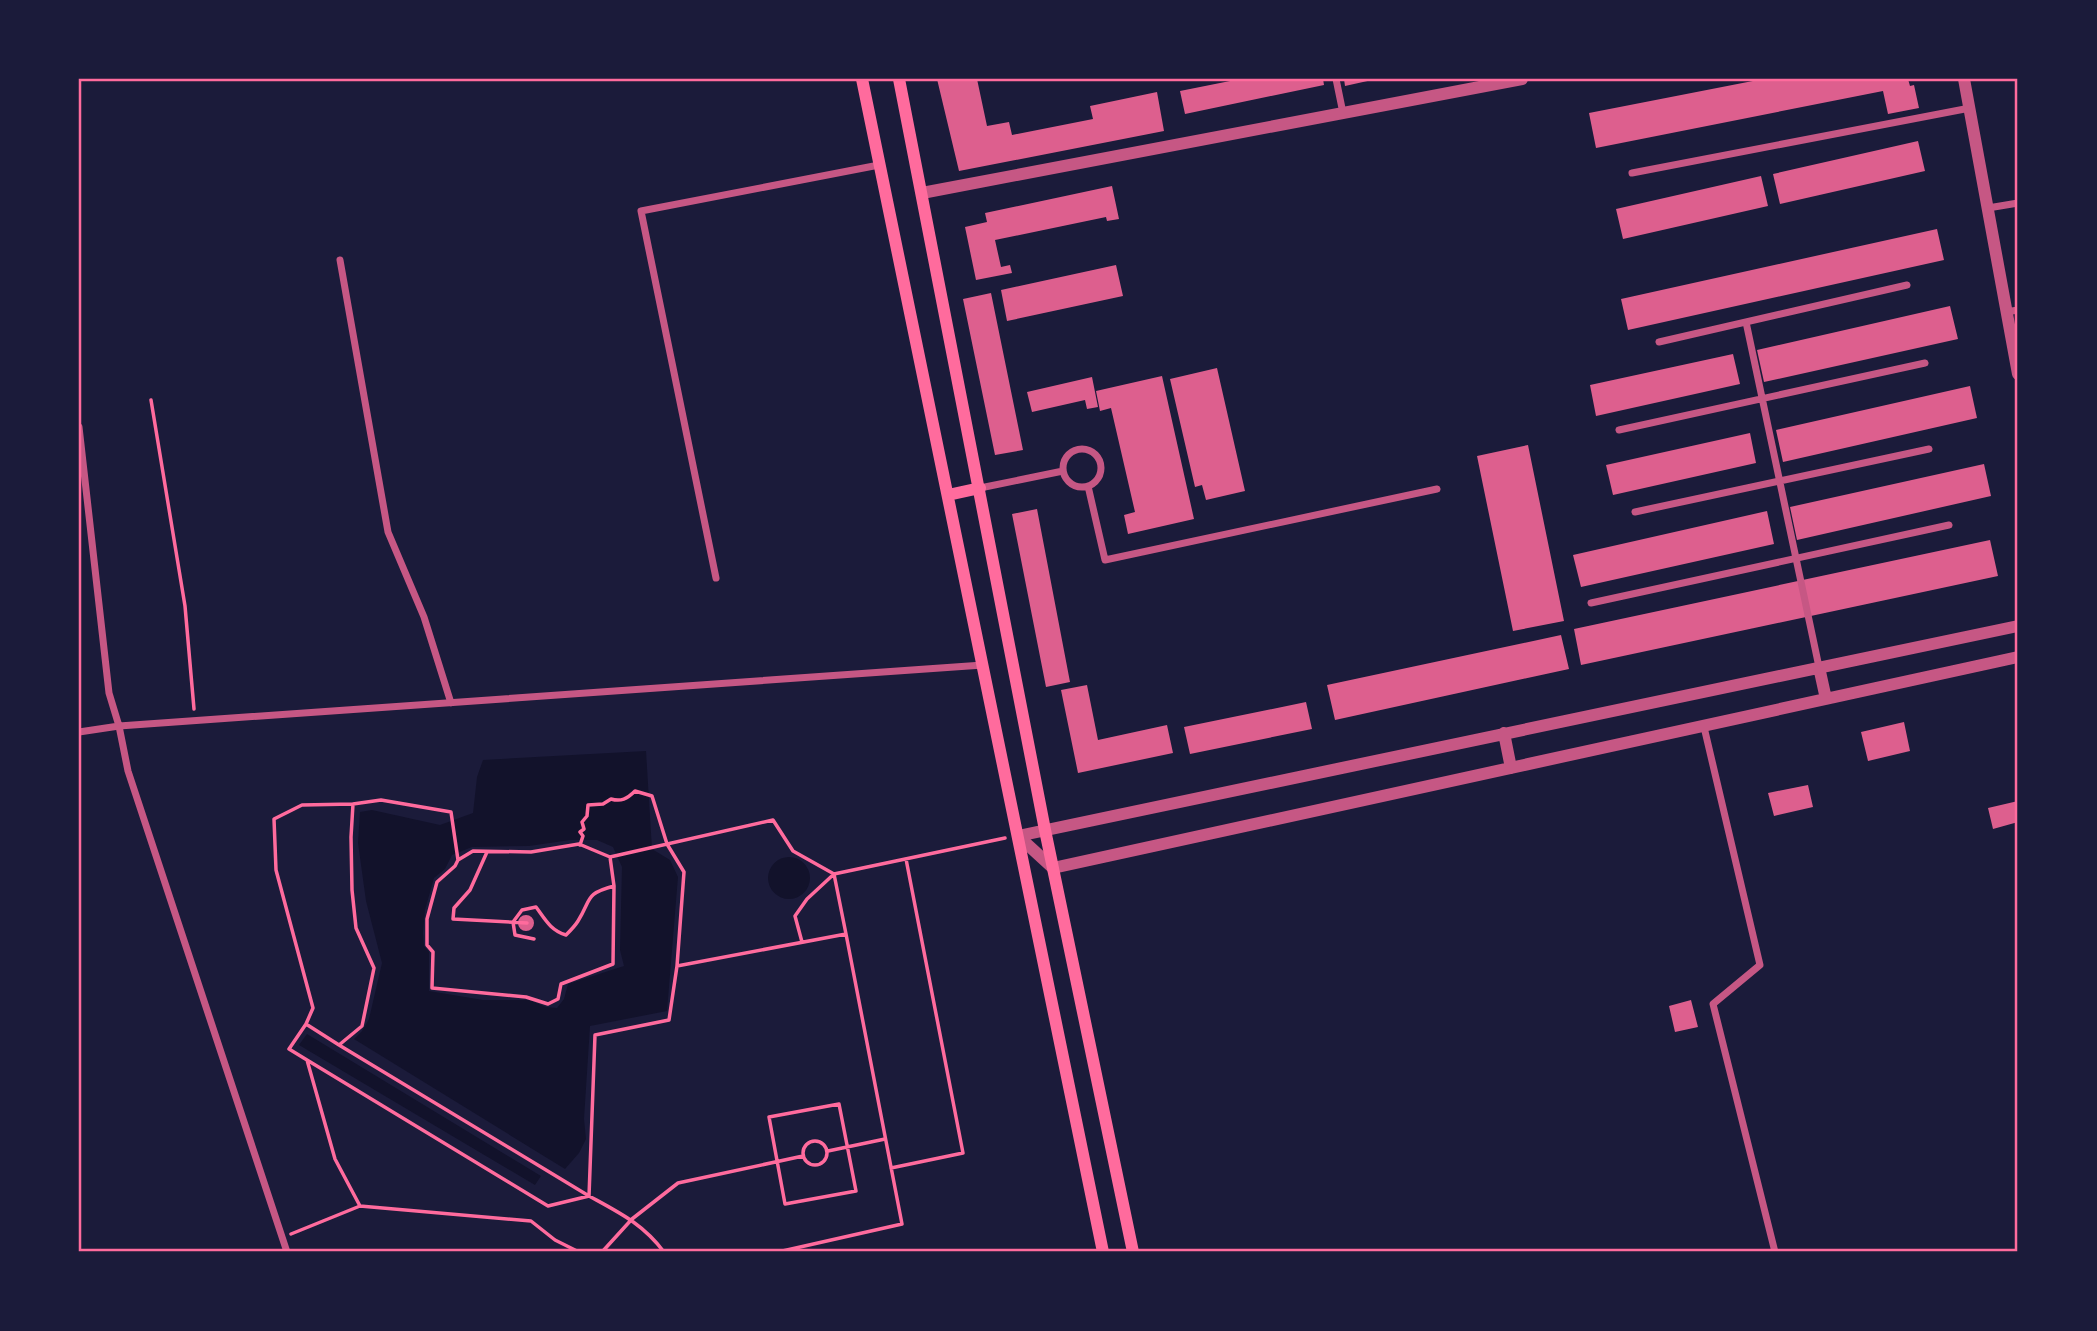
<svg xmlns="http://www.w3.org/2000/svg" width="2097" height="1331" viewBox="0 0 2097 1331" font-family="'Fira Sans',sans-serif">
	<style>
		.water { fill: #12122b; fill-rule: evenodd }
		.building { fill: #dd5f8e }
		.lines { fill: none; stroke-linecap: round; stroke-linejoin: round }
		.path { stroke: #ff6b9d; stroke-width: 3.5 }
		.minor { stroke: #c65784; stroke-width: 7 }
		.tertiary { stroke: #c65784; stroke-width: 12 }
		.secondary { stroke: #ff6b9d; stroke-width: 12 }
		.neatline { fill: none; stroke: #ff6b9d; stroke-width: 2.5 }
	</style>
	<rect width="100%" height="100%" fill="#1b1b3a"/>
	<path class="water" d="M646 751 652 849 670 860 678 877 667 1011 590 1026 584 1119 586 1139 579 1153 565 1169 354 1039 362 1031 369 1019 382 963 366 901 358 843 360 812 372 810 440 825 473 813 477 777 483 760ZM570 840H597L613 847 622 867 620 950 624 966 568 984 564 999 557 1008 546 1007 529 1000H483L429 991V952L424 946 423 933 425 910 434 878 445 869 452 855 472 847 529 846Z
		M768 878a21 21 0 1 1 42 0a21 21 0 1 1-42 0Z
		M307 1034 541 1176 535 1185 299 1045Z"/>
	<path class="building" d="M937 79H977L987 126 1009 122 1012 135 1093 119 1090 106 1157 92 1164 131 959 171Z
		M1240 79H1323L1324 85 1185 114 1180 91Z
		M1344 79H1372V80L1345 86Z
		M1763 79H1908L1910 86 1914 85 1919 108 1888 114 1883 91 1596 148 1589 113Z
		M1918 141 1925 171 1780 204 1773 174Z
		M1761 176 1768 206 1623 239 1616 209Z
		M1112 186 1119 219 1107 221 1106 217 995 240 1001 267 1010 265 1012 273 976 280 965 227 987 222 985 213Z
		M1937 229 1944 260 1628 330 1621 299Z
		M1116 265 1123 296 1007 321 1001 290Z
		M991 293 1023 450 995 455 963 299Z
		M1950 306 1958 339 1764 382 1757 350Z
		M1733 354 1740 384 1596 416 1590 385Z
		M1217 368 1245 491 1206 500 1202 485 1195 487 1170 379Z
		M1162 376 1194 519 1128 534 1124 515 1135 512 1111 408 1100 411 1096 391Z
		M1092 377 1098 407 1087 409 1085 400 1032 412 1027 392Z
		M1970 386 1977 418 1783 462 1776 430Z
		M1750 433 1756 463 1613 495 1606 465Z
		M1528 445 1564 621 1513 631 1477 456Z
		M1984 464 1991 496 1797 540 1790 507Z
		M1037 509 1070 682 1046 687 1012 514Z
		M1767 511 1774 544 1581 587 1573 555Z
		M1990 540 1998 576 1581 665 1574 629Z
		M1561 635 1569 669 1335 720 1327 685Z
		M1087 685 1098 740 1167 725 1173 753 1078 773 1061 690Z
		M1306 702 1312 729 1190 754 1184 727Z
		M1904 722 1910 751 1868 761 1861 732Z
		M1808 785 1813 807 1774 816 1768 793Z
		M2018 801V822L1993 829 1988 808Z
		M518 923a8 8 0 1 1 16 0a8 8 0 1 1-16 0Z
		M1691 1000 1698 1027 1675 1032 1669 1006Z"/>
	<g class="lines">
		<path class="path" d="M151 400 185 606 194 709
			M580 845 583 836 580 832 584 829 582 822 587 816 588 805 603 804 611 799C621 802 627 799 635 791L652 796 667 844 684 872 677 966
			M487 852 470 890 454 908 453 919 527 923
			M458 860 455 866 437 882 427 919V945L433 952 432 988 526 997 548 1004 558 999 561 984 613 964 614 886 610 857
			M834 874 846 934 677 966 669 1020 595 1035 589 1196 339 1045 362 1026 374 968 356 928 352 890 351 837 353 804 381 800 451 812 458 860 473 851 531 852 579 844 610 857 773 820 793 851 834 874 1005 838
			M534 939 515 935 513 922 522 910 536 907C545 919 550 930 566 935 570 931 575 926 578 921 592 899 584 894 614 886
			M802 942 795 916 807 899 834 874
			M306 1024 313 1008 276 870 274 819 302 805 353 804
			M307 1060 548 1206 589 1196C620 1213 643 1224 664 1252
			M839 1104 856 1191 785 1204 769 1117Z
			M803 1153a12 12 0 1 1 24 0a12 12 0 1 1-24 0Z
			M828 1151 885 1139
			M891 1168 963 1153 906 859
			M360 1206 531 1221 555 1240 579 1252
			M291 1234 360 1206 335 1159 307 1060 289 1049 306 1024 339 1045
			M602 1252 632 1219 678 1183 803 1156
			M778 1252 902 1224 846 934"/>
		<path class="minor" d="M1336 79 1343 113
			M1632 173 1970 108
			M1988 208 2018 203
			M340 260 388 532 424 617 451 703
			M2006 312 2018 310
			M1746 322 1819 667
			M1659 342 1907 285
			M79 427 109 693 119 726 128 771 287 1252
			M1619 430 1925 363
			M1063 468a19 19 0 1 1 38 0a19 19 0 1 1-38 0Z
			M1088 486 1105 560 1437 489
			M980 488 1063 471
			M1635 512 1929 449
			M716 578 641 211 879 165
			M1591 603 1949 525
			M1704 727 1760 965 1713 1004 1775 1252
			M79 732 119 726 983 665"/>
		<path class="tertiary" d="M1964 79 2018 374
			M922 193 1522 79
			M1819 667 1826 699
			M1504 733 1511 768
			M1018 836 1053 868 2018 657
			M1018 836 2018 626"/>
		<path class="secondary" d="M862 79 1103 1252
			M899 79 1045 830 1133 1252
			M948 495 980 488"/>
	</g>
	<rect width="2097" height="1331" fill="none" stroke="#1b1b3a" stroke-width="161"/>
	<rect x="80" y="80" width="1936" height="1170" class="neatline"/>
</svg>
